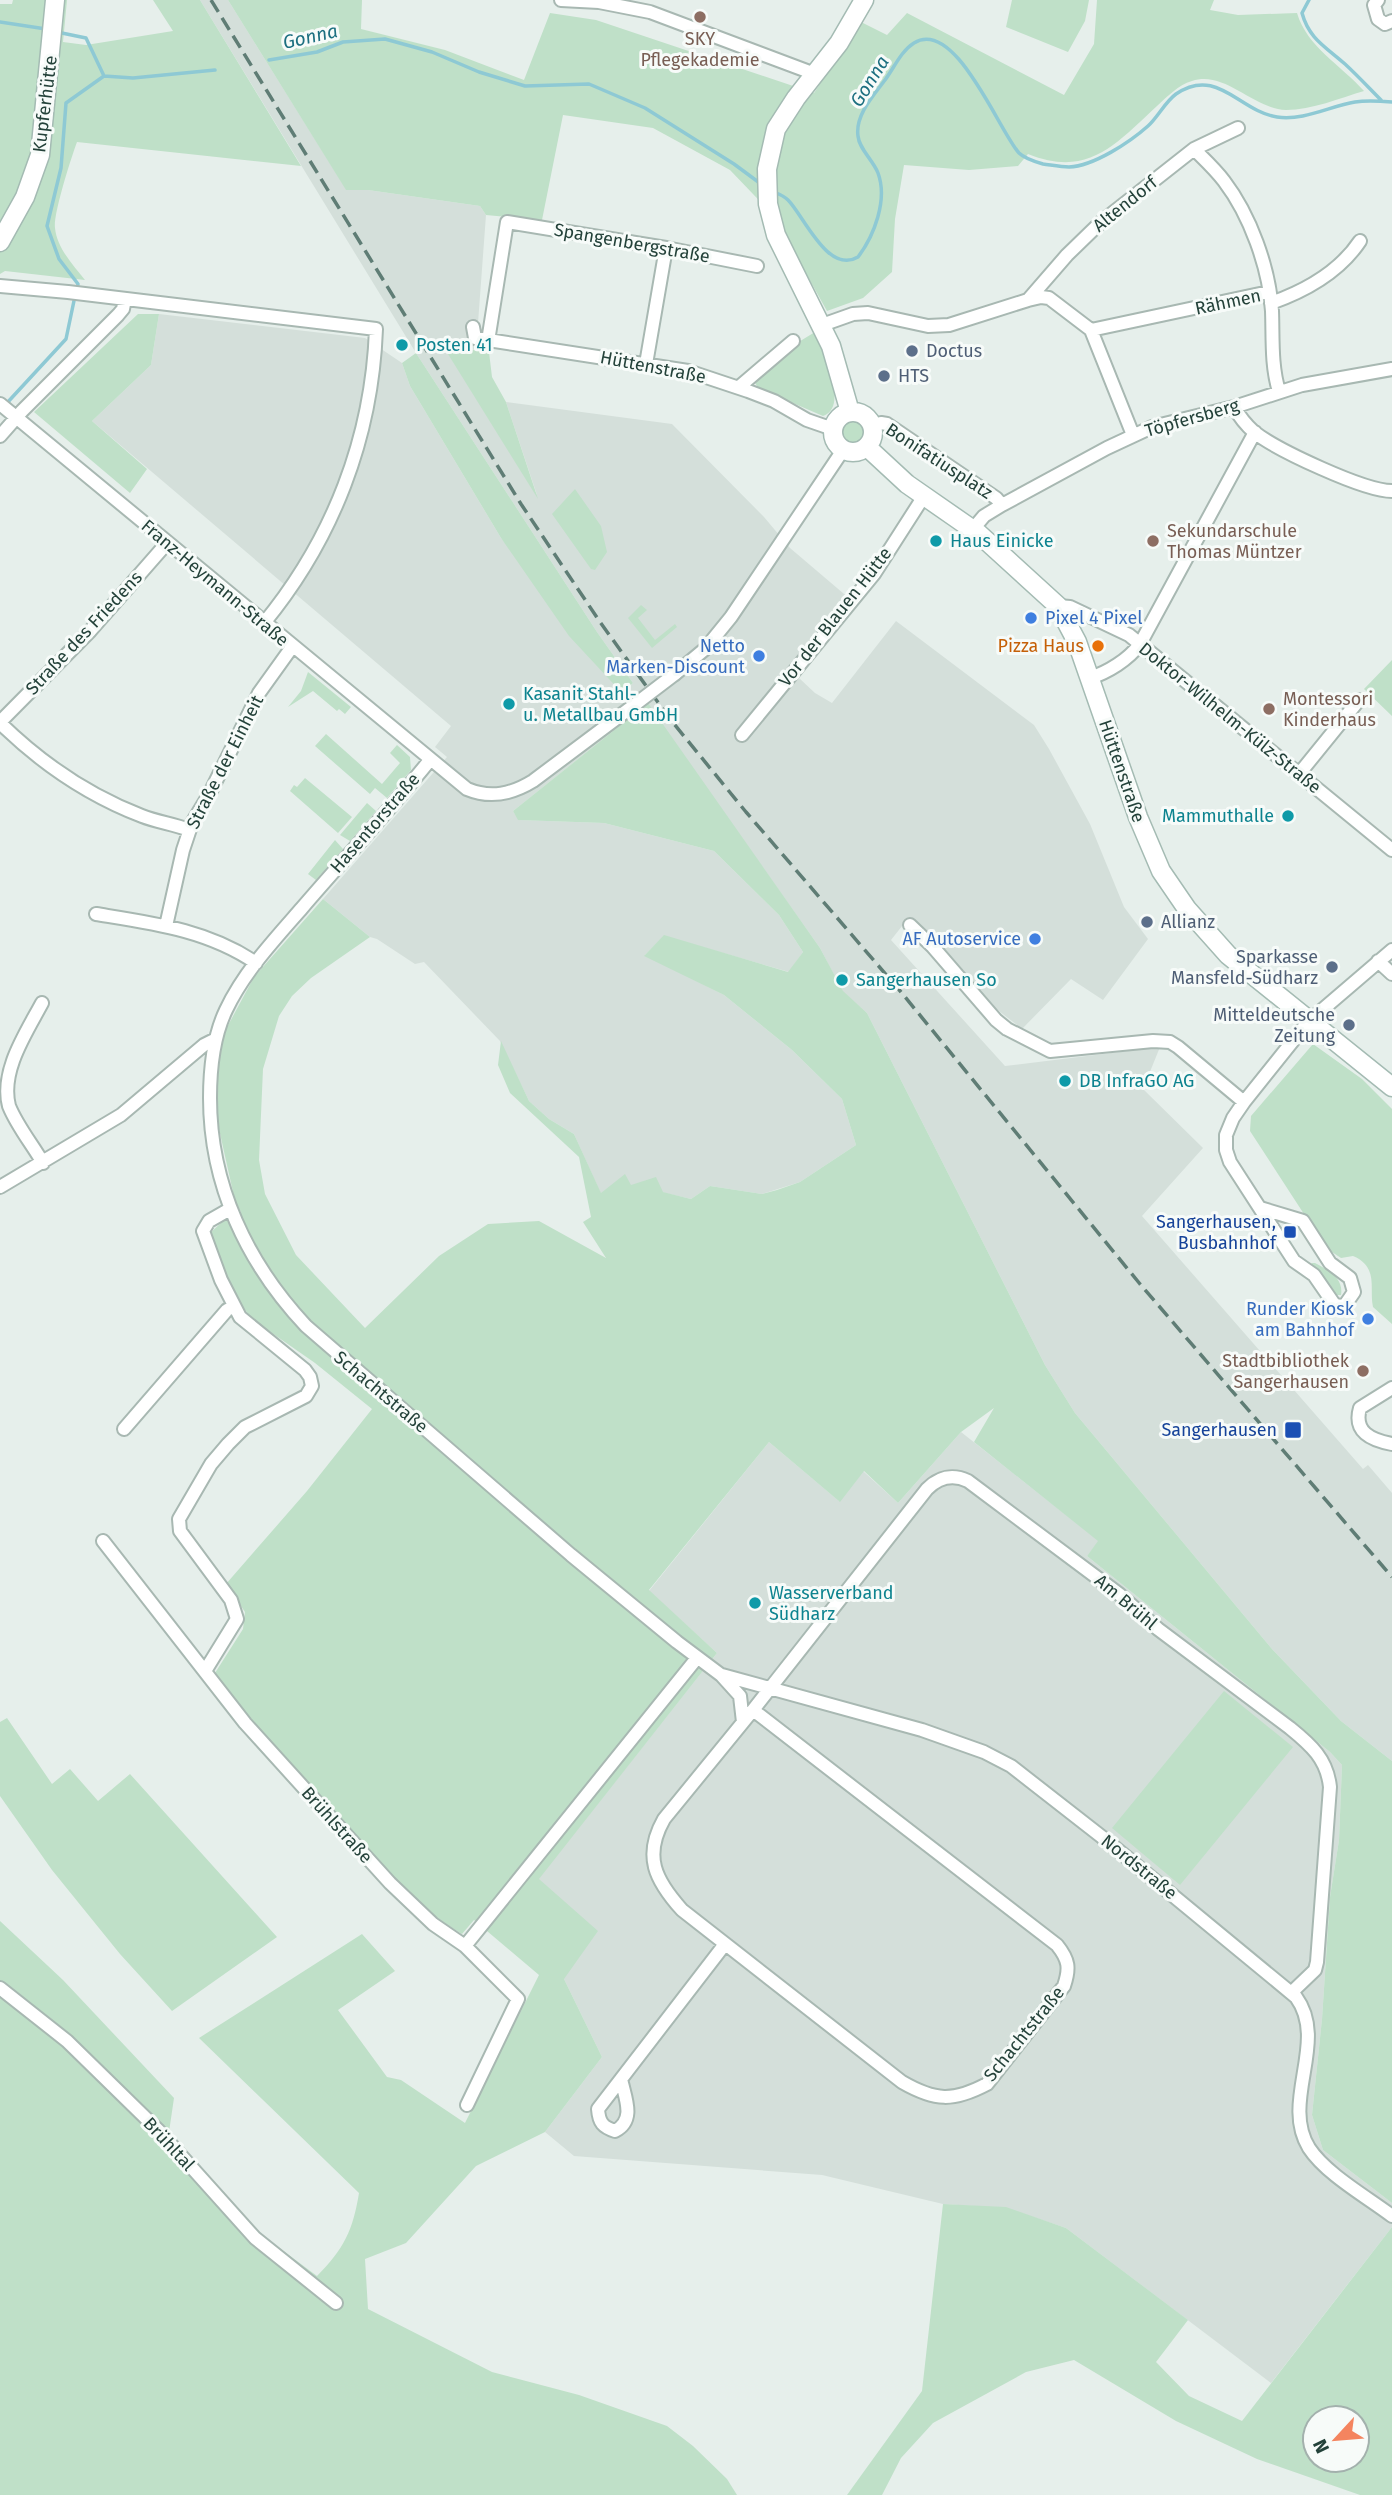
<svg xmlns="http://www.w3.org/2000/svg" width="1392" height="2495" viewBox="0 0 1392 2495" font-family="'Fira Sans',sans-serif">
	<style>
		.built { fill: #d4dfda }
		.green { fill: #bfe0c8; fill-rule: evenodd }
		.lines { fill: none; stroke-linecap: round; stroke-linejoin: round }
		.stream { stroke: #8ec9d4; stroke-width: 3.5 }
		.street-casing { stroke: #a8b8b2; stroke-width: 16 }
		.secondary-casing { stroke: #a4bbb3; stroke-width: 21 }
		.street { stroke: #fff; stroke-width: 12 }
		.secondary { stroke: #fff; stroke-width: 18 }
		.rail { stroke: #5f7d75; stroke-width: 3.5; stroke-dasharray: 14 7; stroke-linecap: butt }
		.street-bridge-casing { stroke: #a8b8b2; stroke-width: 16; stroke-linecap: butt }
		.street-bridge { stroke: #fff; stroke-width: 12 }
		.education-dot { fill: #8d6e63; stroke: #f7fbf9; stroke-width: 2.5 }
		.culture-dot { fill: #0f9aa8; stroke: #f7fbf9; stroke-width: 2.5 }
		.service-dot { fill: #5c6f8a; stroke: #f7fbf9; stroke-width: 2.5 }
		.shop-dot { fill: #3f7fe0; stroke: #f7fbf9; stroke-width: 2.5 }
		.food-dot { fill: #e8710a; stroke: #f7fbf9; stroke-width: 2.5 }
		.transit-dot { fill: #1a4fb4; stroke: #f7fbf9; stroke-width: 2.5 }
		.labels { text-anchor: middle; stroke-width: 6; stroke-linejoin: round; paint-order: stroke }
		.education-label { font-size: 18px; fill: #785e54; stroke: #f7fbf9; text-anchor: start }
		.street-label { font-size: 18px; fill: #24423a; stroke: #f7fbf9 }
		.culture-label { font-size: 18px; fill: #0d838f; stroke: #f7fbf9; text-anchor: start }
		.service-label { font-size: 18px; fill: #4e5e75; stroke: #f7fbf9; text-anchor: start }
		.shop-label { font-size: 18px; fill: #366cbe; stroke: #f7fbf9; text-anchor: end }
		.food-label { font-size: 18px; fill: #c56008; stroke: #f7fbf9; text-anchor: end }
		.transit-label { font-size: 18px; fill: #164399; stroke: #f7fbf9; text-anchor: end }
		.water-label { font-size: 19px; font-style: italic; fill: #1c6f80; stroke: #f7fbf9 }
	</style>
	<rect width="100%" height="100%" fill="#e6efeb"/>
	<path class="built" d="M200 0H228L346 189 368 190 480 206 486 215 476 350 444 346 537 495 506 402 672 424 764 517 790 548 857 605 799 678 815 693 832 703 896 621 1034 725 1049 749 1090 824 1124 907 1148 939 1103 1000 1071 979 1022 1029 994 1007 910 920 906 921 891 940 1005 1066 1160 1047 1143 1089 1203 1148 1142 1216 1363 1469 1368 1465 1392 1493V1761L1341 1721 1272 1649 1075 1413 1045 1365 867 1013 843 992 820 948 647 704 513 811 519 820 604 823 714 851 779 915 803 952 789 972 664 936 645 955 724 995 792 1050 842 1099 856 1145 800 1182 762 1194 710 1186 691 1199 631 1185 601 1194 574 1134 549 1119 529 1101 500 1041 424 962 415 964 377 939 370 937 323 899 447 757 435 747 451 726 92 421 151 365 159 314 365 338 402 363 410 386 501 538 622 693 633 683 597 632 416 353Z
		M961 1432 1099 1541 1087 1556 1330 1752 1342 1765 1339 1840 1330 1897 1322 2019 1312 2115 1323 2150 1392 2203V2227L1271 2383 1066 2228 1006 2208 943 2204 822 2175 574 2156 545 2132 602 2057 564 1979 538 1879 717 1653 649 1591 769 1442 839 1501 863 1471 898 1503Z"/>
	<path class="green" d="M13 0H67L63 42 86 45 173 31 153 0H200L301 166 77 142C71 158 53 215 55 228 57 248 73 265 85 280L5 271 0 274V4H12Z
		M228 0H362L361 29 445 50 524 80 550 13 596 20 814 93 861 22 887 35 907 13 1064 95 1094 44 1097 0H1214L1210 10 1238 15 1297 13C1307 47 1341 65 1364 91 1340 98 1312 110 1286 110 1253 109 1225 70 1192 81 1178 85 1167 97 1157 106 1115 145 1088 178 1028 154L1018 166 969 170 904 165 895 219 892 272 863 298 827 311 774 216 730 170 653 128 563 115 542 220 486 215 480 206 368 190H346Z
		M1012 0H1089L1085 21 1068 52 1006 27Z
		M138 314H159L151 365 92 421 147 469 130 493 34 412Z
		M815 332C822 351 850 407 823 416L758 388 753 379 797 343Z
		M443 346 489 352 492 377 506 402 538 499Z
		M416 353 597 632 633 683 622 693 569 636 501 538 410 386 402 363Z
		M841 432a13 13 0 1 1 26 0a13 13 0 1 1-26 0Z
		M575 489 601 526 607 552 595 570 591 569 552 514Z
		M641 605 647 610 638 618 655 640 675 624 677 627 652 648 628 618Z
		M1392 660V716L1364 689Z
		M308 672 351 707 345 714 339 709 337 711 313 691 288 707 301 691Z
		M648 703 820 948 843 991 867 1013 1045 1365 1075 1413 1272 1649 1341 1721 1392 1761V2203L1323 2150 1312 2115 1322 2019 1330 1897 1339 1840 1342 1765 1330 1752 1087 1556 1098 1541 974 1442 994 1408 961 1432 898 1503 864 1471 840 1502 769 1442 649 1590 717 1653 539 1879 598 1931 564 1979 602 2057 545 2132 476 2166 406 2243 365 2259 368 2309 492 2372 579 2395 667 2426 693 2446 727 2479 737 2495H0V1921L63 1980 174 2098 169 2132 258 2232 317 2276C344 2249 353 2230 359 2193L199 2038 362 1934 395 1971 338 2010 387 2077 401 2080 465 2123 539 1975 474 1920 462 1934C412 1905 375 1858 337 1816 295 1770 253 1724 215 1673L243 1629 245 1612 226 1584 307 1491 372 1409 315 1363 252 1319 235 1297 209 1234 222 1222 241 1212 235 1201 217 1120 216 1077 225 1031 254 977 323 899 370 937 311 978 292 996 279 1016 263 1069 259 1160 265 1194 296 1255 365 1328 439 1256 488 1224 539 1221 606 1258 583 1222 591 1217 579 1157 510 1093 498 1065 501 1041 529 1101 549 1119 574 1134 601 1193 625 1174 631 1185 656 1177 663 1192 691 1199 710 1186 762 1194 777 1190 800 1182 856 1145 842 1099 792 1050 724 995 644 956 664 935 788 972 803 952 779 915 714 851 604 823 518 820 513 811Z
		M326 734 382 784 400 763 390 753 397 745 410 757 411 770 387 798 375 788 370 794 315 746Z
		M305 778 352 817 338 833 290 791 294 785 297 787Z
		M367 803 376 811 350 841 340 835Z
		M335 840 343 849 316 880 308 874Z
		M1313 1044 1362 1079 1392 1109V1324L1373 1307C1369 1288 1379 1267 1353 1256L1341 1258 1326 1248 1250 1131 1251 1116Z
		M1315 1263C1328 1270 1344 1278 1341 1295H1335L1310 1265 1312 1263Z
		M1224 1691 1293 1747 1180 1885 1112 1828Z
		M7 1718 52 1784 70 1769 98 1801 130 1774 277 1937 172 2011 120 1954 52 1870 0 1796V1722Z
		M943 2204 1006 2207 1066 2228 1188 2320 1156 2362 1189 2396 1242 2421 1392 2227V2495H1360L1257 2459 1176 2421 1074 2360 1026 2372 933 2423 901 2458 882 2495H847L922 2391ZM1315 2418H1357V2460H1315Z"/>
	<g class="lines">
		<path class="stream" d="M1309 0 1302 13C1309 39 1326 47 1345 64 1358 76 1369 88 1381 100
			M0 22 46 29
			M57 32 86 38 104 76
			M269 60 317 52 343 42 385 39 432 52 479 72 525 86 589 84 645 108 734 164 761 184
			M774 192C779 194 784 196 788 200 804 216 828 275 858 257 874 236 888 200 878 173 873 160 859 149 858 136 855 115 874 95 885 80 894 68 901 51 914 43 955 17 999 131 1019 153 1024 158 1036 162 1043 164 1051 165 1061 167 1069 167 1094 166 1130 142 1148 126 1158 117 1165 102 1176 94 1217 66 1239 111 1277 117 1304 121 1330 106 1355 102 1367 100 1380 101 1392 102
			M77 289 78 284 59 259 47 226 61 168 66 103 104 76 133 78 215 70
			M6 404 66 339 75 296"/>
		<defs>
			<path id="street" d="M561 0 599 2 650 12 815 74
				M1378 0 1374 5 1378 19 1385 24 1392 21
				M1194 149C1204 159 1215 169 1224 181 1250 215 1269 267 1272 311 1273 337 1271 366 1279 391
				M0 286 68 292 376 329C372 438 333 539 264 623
				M1028 300 1067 255 1100 223 1194 149 1238 128
				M1271 303C1305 291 1340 271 1360 241
				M822 325 853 314 868 313 928 326 949 325 1028 300 1041 297 1049 298 1091 330 1133 435
				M473 327 475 338 688 371 748 391 774 401 807 420 833 429
				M1091 330 1269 292
				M488 341 507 222 666 248 757 266
				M646 364 666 248
				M739 387 793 341
				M0 404 467 789C491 799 512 794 533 781L633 706
				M1234 407C1239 416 1245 424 1254 432 1277 450 1364 491 1392 491
				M872 426 881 423 887 424 996 498 1002 505
				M0 436 22 411 118 315 123 309 125 299
				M973 529 984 516 1002 505 1107 448 1152 427 1234 407 1302 385 1392 369
				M1058 606 1070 607 1129 635 1392 850
				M675 674 705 649 731 617 843 450
				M1090 678C1108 672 1128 660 1140 644L1255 432
				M0 722 90 631 167 543
				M0 723C42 764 87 795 142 816 157 822 174 824 189 830
				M742 735 874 574 924 496
				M430 760C389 811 344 859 302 908 274 940 244 972 226 1010 213 1037 210 1068 210 1098 210 1185 247 1263 306 1326L571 1555 677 1642 721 1675 740 1696 743 1722
				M1299 774 1359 700
				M96 914C152 923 208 930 256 963
				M910 925 933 947 996 1020 1007 1029 1050 1051 1153 1041 1170 1042 1178 1047 1244 1102
				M166 926 183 850 192 823 210 793 259 693 292 647
				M1378 961 1392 974
				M42 1003C26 1033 0 1071 9 1106 17 1126 32 1144 43 1163
				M0 1187 121 1115 204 1045 216 1039
				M1260 1208 1303 1221 1330 1263 1350 1278 1354 1292 1345 1305 1339 1306 1334 1304 1314 1275 1294 1261 1230 1162 1226 1150V1135L1233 1118 1244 1102 1308 1022 1392 950
				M1392 1388 1360 1408C1353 1432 1371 1440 1392 1444
				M124 1429 227 1310 233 1307
				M103 1541 245 1723 390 1883 433 1924 465 1946 518 1999 467 2105
				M205 1671 237 1619 231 1600 180 1531 179 1519 211 1464 228 1444 245 1427 306 1396 312 1386 310 1377 305 1370 240 1317 221 1280 203 1231 209 1221 230 1209
				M722 1675 922 1730 984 1752 1011 1766 1102 1837 1296 1997C1329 2042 1280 2101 1309 2148 1326 2174 1367 2197 1392 2216
				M753 1710 1057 1945C1069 1960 1070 1968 1064 1986L987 2084C953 2102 935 2101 902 2082L682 1910C655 1880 643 1856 664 1819L753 1710 927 1489C939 1477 953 1474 968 1481L1119 1594 1158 1629 1290 1728C1311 1745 1327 1759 1330 1787L1317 1962 1315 1970 1292 1992
				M465 1946 697 1658
				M0 1988 67 2041 159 2131 255 2238 336 2303
				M621 2079C625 2098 636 2120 615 2131 603 2127 599 2123 598 2109L725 1944"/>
			<path id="secondary" d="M0 242 25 197 40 155 55 0
				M833 432a20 20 0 1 1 40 0a20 20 0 1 1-40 0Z
				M850 412 831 346 776 235 768 204 767 169 776 129 796 98 839 43 864 0
				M867 447 907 484 979 534 1058 606 1077 642 1138 817 1161 871 1187 909 1228 955 1392 1087"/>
		</defs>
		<use href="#street" class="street-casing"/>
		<use href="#secondary" class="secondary-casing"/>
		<use href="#street" class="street"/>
		<use href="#secondary" class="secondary"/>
		<path class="rail" d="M211 0 521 504 600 622 670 719 746 812 901 992 1140 1284 1392 1577"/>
		<defs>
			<path id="street-bridge" d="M633 706 675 674"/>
		</defs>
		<use href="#street-bridge" class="street-bridge-casing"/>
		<use href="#street-bridge" class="street-bridge"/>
	</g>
	<g class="education-dot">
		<circle cx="700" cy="17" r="7"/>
		<circle cx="1153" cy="541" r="7"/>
		<circle cx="1269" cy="709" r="7"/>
		<circle cx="1363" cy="1371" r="7"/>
	</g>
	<g class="culture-dot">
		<circle cx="402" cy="345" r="7"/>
		<circle cx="936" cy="541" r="7"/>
		<circle cx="509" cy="704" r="7"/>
		<circle cx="1288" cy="816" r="7"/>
		<circle cx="842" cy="980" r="7"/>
		<circle cx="1065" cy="1081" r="7"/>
		<circle cx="755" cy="1603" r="7"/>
	</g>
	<g class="service-dot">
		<circle cx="912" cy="351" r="7"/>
		<circle cx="884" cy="376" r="7"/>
		<circle cx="1147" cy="922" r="7"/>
		<circle cx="1332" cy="967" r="7"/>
		<circle cx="1349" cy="1025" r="7"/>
	</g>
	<g class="shop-dot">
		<circle cx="1031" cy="618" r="7"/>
		<circle cx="759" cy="656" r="7"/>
		<circle cx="1035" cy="939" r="7"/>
		<circle cx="1368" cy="1319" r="7"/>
	</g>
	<circle class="food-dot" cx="1098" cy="646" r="7"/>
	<g class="transit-dot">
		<rect x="1283" y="1225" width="14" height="14" rx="3.5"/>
		<rect x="1284" y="1421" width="18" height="18" rx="3.5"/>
	</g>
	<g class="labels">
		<g class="education-label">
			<text x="700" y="45" text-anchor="middle">SKY<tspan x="700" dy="21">Pflegekademie</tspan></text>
			<text x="1167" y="537">Sekundarschule<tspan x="1167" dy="21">Thomas Müntzer</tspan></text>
			<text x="1283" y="705">Montessori<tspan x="1283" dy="21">Kinderhaus</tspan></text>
			<text x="1349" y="1367" text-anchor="end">Stadtbibliothek<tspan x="1349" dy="21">Sangerhausen</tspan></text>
		</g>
		<g class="street-label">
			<text transform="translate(45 104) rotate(-83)" y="6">Kupferhütte</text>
			<text transform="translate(1125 204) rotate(-39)" y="6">Altendorf</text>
			<text transform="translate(632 243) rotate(10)" y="6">Spangenbergstraße</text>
			<text transform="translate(1228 302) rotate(-12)" y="6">Rähmen</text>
			<text transform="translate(653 367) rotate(11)" y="6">Hüttenstraße</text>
			<text transform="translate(1192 418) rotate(-16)" y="6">Töpfersberg</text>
			<text transform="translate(939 461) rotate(33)" y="6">Bonifatiusplatz</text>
			<text transform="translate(215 583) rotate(40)" y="6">Franz-Heymann-Straße</text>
			<text transform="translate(835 617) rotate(-52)" y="6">Vor der Blauen Hütte</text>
			<text transform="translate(84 633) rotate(-47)" y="6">Straße des Friedens</text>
			<text transform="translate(1230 718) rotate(39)" y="6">Doktor-Wilhelm-Külz-Straße</text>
			<text transform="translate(225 762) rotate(-63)" y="6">Straße der Einheit</text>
			<text transform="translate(1122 771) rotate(71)" y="6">Hüttenstraße</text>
			<text transform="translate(375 823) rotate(-49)" y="6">Hasentorstraße</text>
			<text transform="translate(381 1392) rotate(40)" y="6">Schachtstraße</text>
			<text transform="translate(1126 1602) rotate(40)" y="6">Am Brühl</text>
			<text transform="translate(337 1825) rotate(48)" y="6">Brühlstraße</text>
			<text transform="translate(1139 1867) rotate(39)" y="6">Nordstraße</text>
			<text transform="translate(1024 2034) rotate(-51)" y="6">Schachtstraße</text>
			<text transform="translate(169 2144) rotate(47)" y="6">Brühltal</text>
		</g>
		<g class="culture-label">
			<text x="416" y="351">Posten 41</text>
			<text x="950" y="547">Haus Einicke</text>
			<text x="523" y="700">Kasanit Stahl-<tspan x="523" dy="21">u. Metallbau GmbH</tspan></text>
			<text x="1274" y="822" text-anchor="end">Mammuthalle</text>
			<text x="856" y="986">Sangerhausen So</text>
			<text x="1079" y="1087">DB InfraGO AG</text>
			<text x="769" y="1599">Wasserverband<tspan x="769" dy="21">Südharz</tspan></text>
		</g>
		<g class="service-label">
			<text x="926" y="357">Doctus</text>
			<text x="898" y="382">HTS</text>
			<text x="1161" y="928">Allianz</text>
			<text x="1318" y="963" text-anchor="end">Sparkasse<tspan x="1318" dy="21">Mansfeld-Südharz</tspan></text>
			<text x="1335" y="1021" text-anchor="end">Mitteldeutsche<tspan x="1335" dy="21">Zeitung</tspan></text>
		</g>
		<g class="shop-label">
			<text x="1045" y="624" text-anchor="start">Pixel 4 Pixel</text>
			<text x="745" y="652">Netto<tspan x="745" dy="21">Marken-Discount</tspan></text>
			<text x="1021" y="945">AF Autoservice</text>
			<text x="1354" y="1315">Runder Kiosk<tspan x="1354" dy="21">am Bahnhof</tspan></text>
		</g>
		<g class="food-label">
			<text x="1084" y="652">Pizza Haus</text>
		</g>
		<g class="transit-label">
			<text x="1276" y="1228">Sangerhausen,<tspan x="1276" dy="21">Busbahnhof</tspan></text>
			<text x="1277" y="1436">Sangerhausen</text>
		</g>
		<g class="water-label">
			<text transform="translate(310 36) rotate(-13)" y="7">Gonna</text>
			<text transform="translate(869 81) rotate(-58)" y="7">Gonna</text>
		</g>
	</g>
	<g transform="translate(1336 2439) rotate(244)"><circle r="33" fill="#f7fbf9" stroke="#a3b1ad" stroke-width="2"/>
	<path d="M0-5L12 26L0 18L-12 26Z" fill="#f4845f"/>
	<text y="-10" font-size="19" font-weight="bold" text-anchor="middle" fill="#24423a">N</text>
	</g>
</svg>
